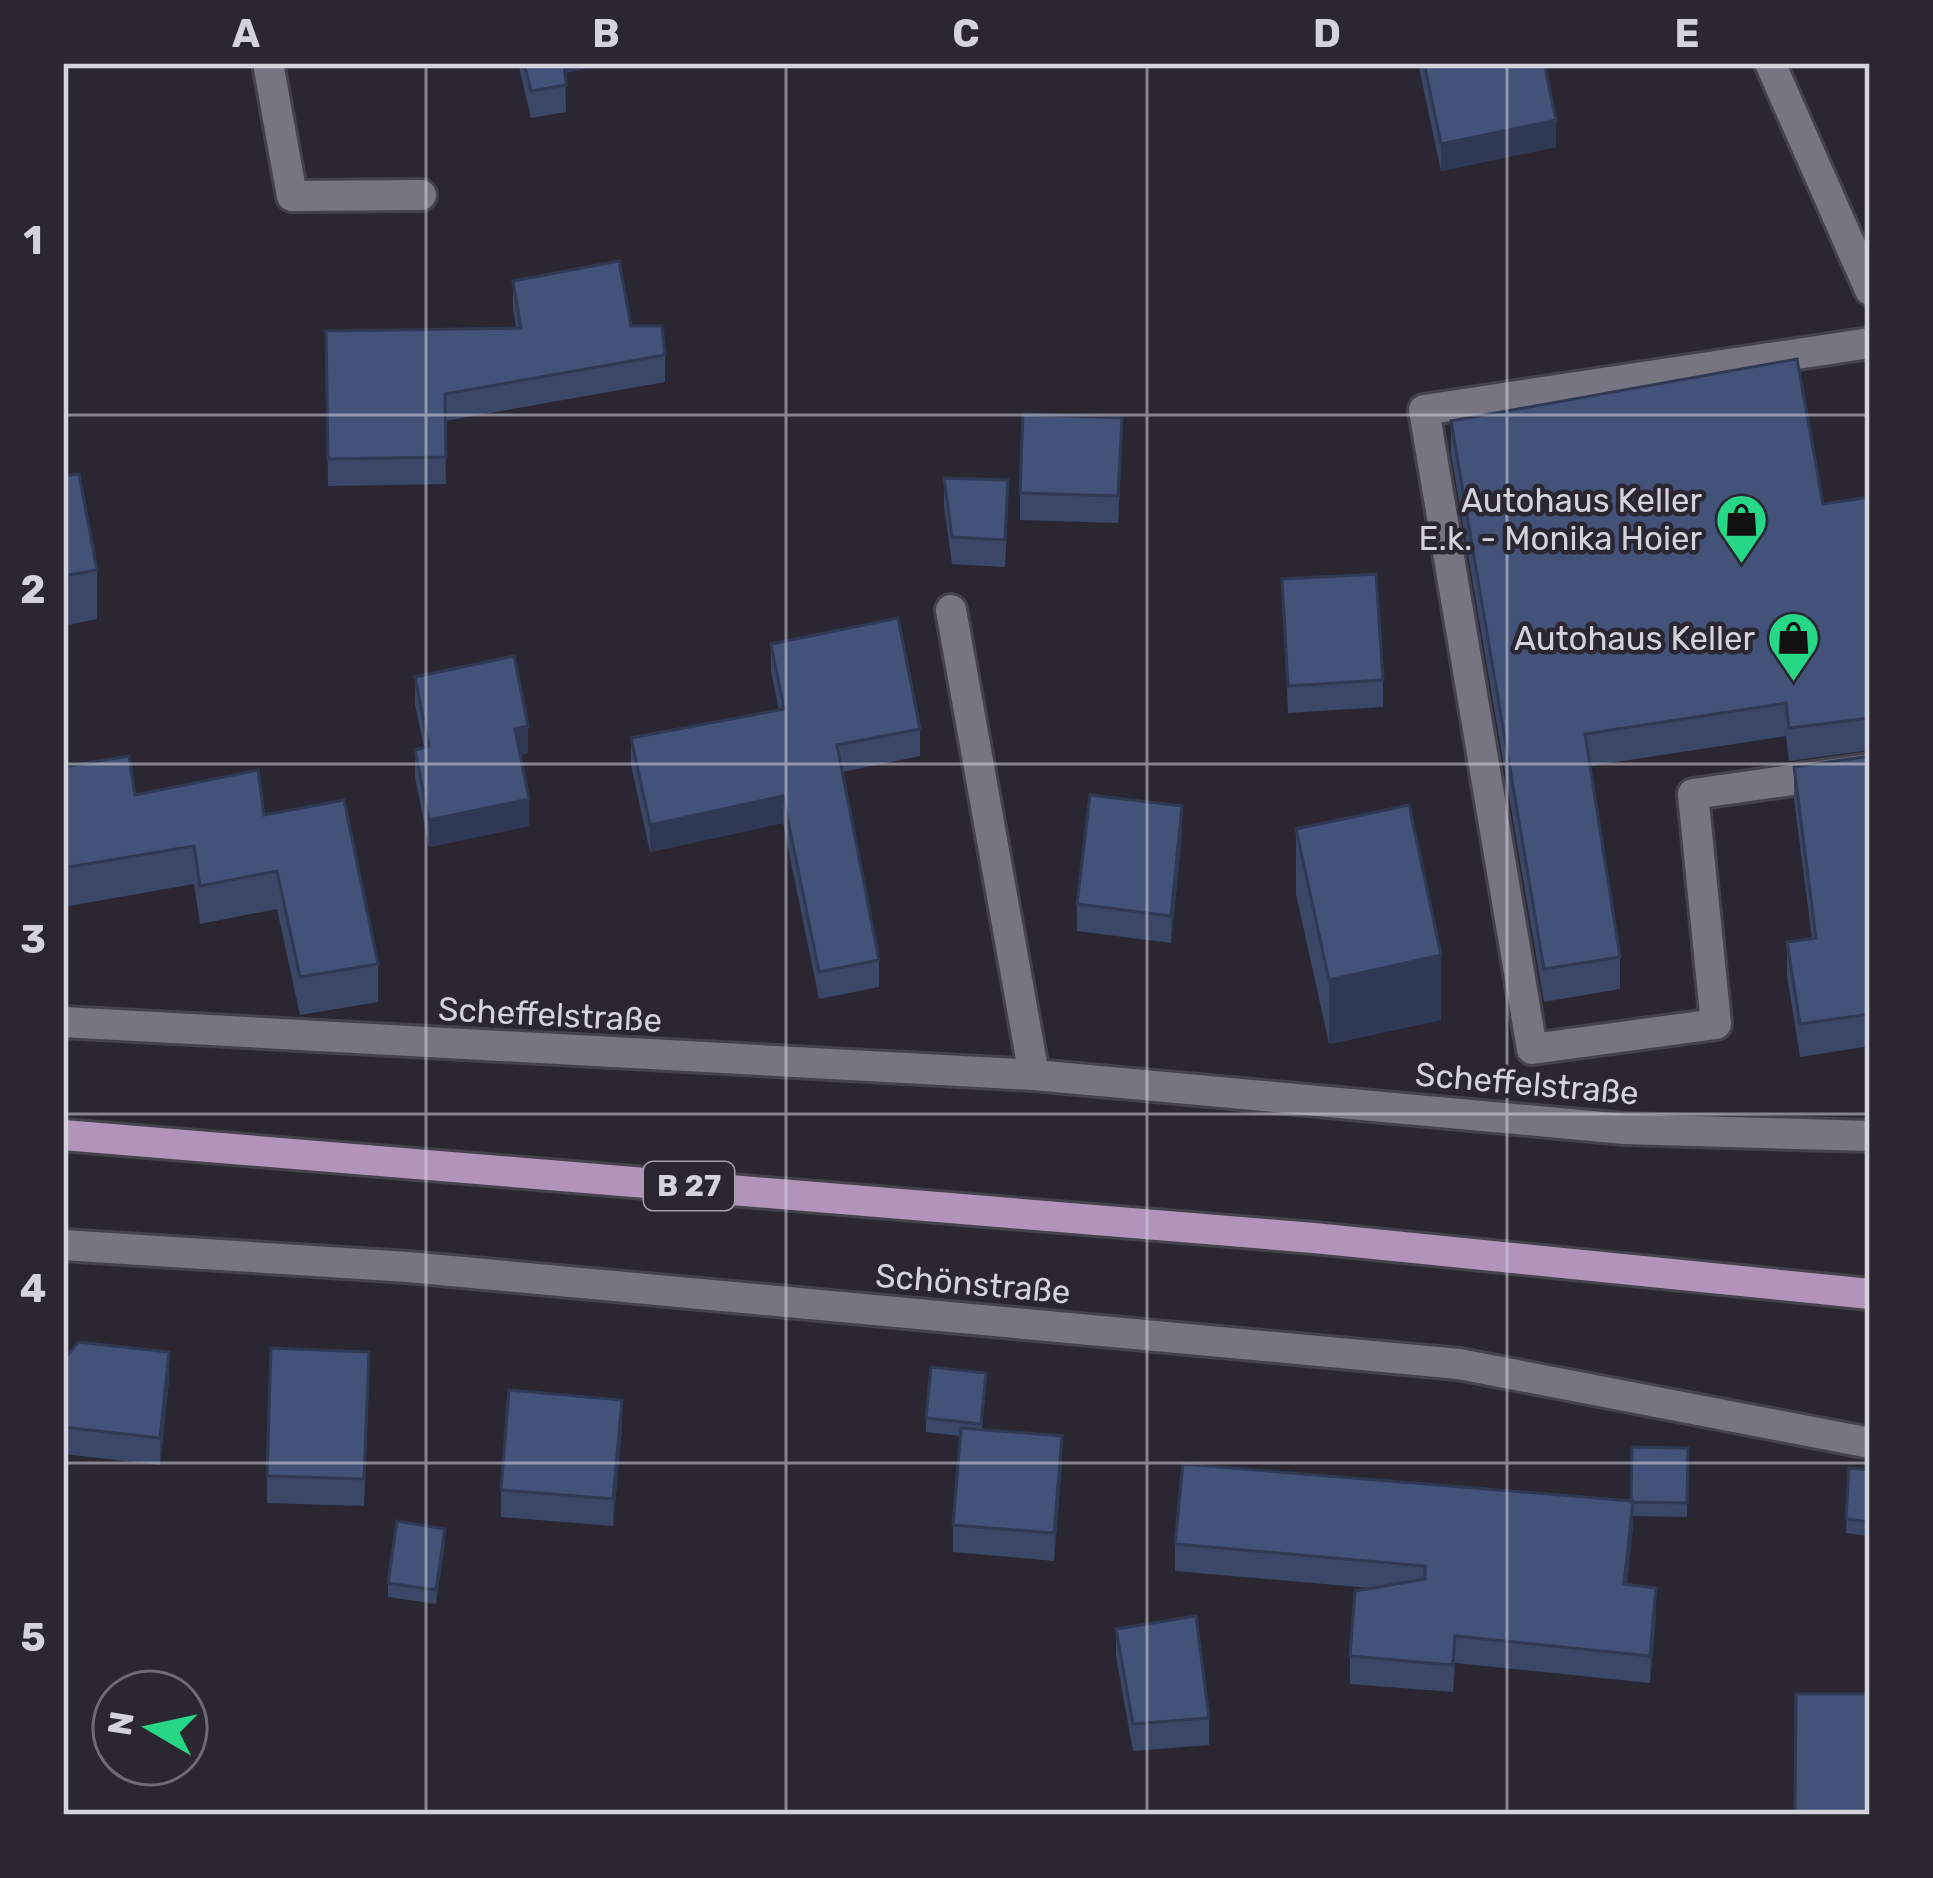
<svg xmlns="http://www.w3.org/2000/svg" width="1933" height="1878" viewBox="0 0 1933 1878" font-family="Rubik,sans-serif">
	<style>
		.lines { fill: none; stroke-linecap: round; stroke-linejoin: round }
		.minor-casing { stroke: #44424c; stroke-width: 36 }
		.major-casing { stroke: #44424c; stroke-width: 36 }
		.minor { stroke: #787583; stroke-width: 30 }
		.major { stroke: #b293b9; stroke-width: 30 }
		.wall { fill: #3a4767 }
		.shaded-wall { fill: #2f3954 }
		.building { fill: #435278; stroke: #2f3954; stroke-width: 3 }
		.grid { fill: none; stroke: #d4d2da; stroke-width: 3; stroke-opacity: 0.55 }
		.labels { text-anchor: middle; stroke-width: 9; stroke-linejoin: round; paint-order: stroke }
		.shield { fill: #2a2733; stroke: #a19fa8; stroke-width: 3 }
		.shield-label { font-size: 30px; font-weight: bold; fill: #d4d2da }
		.poi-label { font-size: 33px; fill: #d4d2da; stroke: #2a2733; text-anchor: end }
		.street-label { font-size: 33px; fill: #d4d2da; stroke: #2a2733 }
		.neatline { fill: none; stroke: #d4d2da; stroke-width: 4.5 }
		.grid-label { font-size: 39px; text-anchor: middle; font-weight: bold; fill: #d4d2da }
	</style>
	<rect width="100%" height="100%" fill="#2a2733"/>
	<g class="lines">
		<defs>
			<path id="minor" d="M268 63 292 196 421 195
				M1770 63 1870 290
				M1870 343 1424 410 1532 1049 1716 1024 1693 794 1870 769
				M951 610 1034 1075
				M63 1022 1034 1075 1625 1129 1870 1136
				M63 1245 408 1267 1459 1364 1870 1443"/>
			<path id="major" d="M63 1135 1314 1238 1870 1294"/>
		</defs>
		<use href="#minor" class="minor-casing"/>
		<use href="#major" class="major-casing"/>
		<use href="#minor" class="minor"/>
		<use href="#major" class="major"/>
	</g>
	<path class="wall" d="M518 63H608L565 73 566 112 531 118Z
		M1418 63H1544L1556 147 1441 171Z
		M513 281 631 326 665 355V382L445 421 446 484 328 486 326 331 516 328 513 308Z
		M1451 421 1823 504 1870 497V750L1789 761 1786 736 1590 766 1620 957V989L1544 1002 1451 454Z
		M1122 445 1118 523 1020 520V493Z
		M63 476 97 570V619L63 626Z
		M944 478 1008 507 1005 567 952 564 944 506Z
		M1282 579 1383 680V707L1288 713Z
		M771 644 920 729V756L842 772 879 960V987L819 999 783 823 650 852 631 765V738L779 710 771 671Z
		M415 677 528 753 520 755 529 826 429 847 415 777V750L424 748 415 704Z
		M1870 756V1046L1800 1057 1787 975V942L1812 938 1794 799V767Z
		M63 767 135 795 264 815 378 964V1002L300 1015 277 909 200 924 194 884 63 907Z
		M1296 829 1441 1020 1329 1044 1296 894Z
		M1182 833 1171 943 1077 931V904Z
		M63 1361 169 1379 160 1465 63 1454Z
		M369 1379 364 1506 267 1503V1476Z
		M986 1387 982 1429 1062 1463 1054 1561 953 1552V1525L960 1436 926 1432V1418Z
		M622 1427 613 1526 501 1517V1490Z
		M1688 1448 1687 1517 1633 1516 1627 1584 1656 1615 1650 1683 1455 1663 1453 1692 1350 1684V1656L1370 1588 1175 1571V1544L1631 1501Z
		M1849 1468 1870 1470V1536L1846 1533Z
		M445 1543 436 1604 388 1597V1583Z
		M1116 1629 1209 1718V1745L1133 1751 1116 1656Z"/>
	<path class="shaded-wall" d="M562 63H608L562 74Z
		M1556 120V147L1441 171V144Z
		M528 726V753L515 757V729Z
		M783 796V823L650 852V825Z
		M529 799V826L429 847V820Z
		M1182 806V833L1171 943V916Z
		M1441 955V1020L1329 1044V980Z
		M169 1352V1379L160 1465V1438Z
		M622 1400V1427L613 1526V1499Z
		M1062 1436V1463L1054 1561V1533Z
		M1633 1501V1529L1624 1611V1584Z
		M445 1529V1543L436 1604V1590Z
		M1656 1588V1615L1650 1683V1656Z"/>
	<path class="building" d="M524 63H564L566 85 531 91Z
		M1424 63H1544L1556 120 1441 144Z
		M619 261 631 326H662L665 355 445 394 446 457 328 459 326 331 521 328 513 281Z
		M1797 359 1823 504 1870 497V718L1789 728 1786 703 1585 734 1620 957 1544 969 1451 421Z
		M1023 414 1122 418 1118 496 1020 493Z
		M79 474 97 570 63 576V476Z
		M944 478 1008 480 1005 540 952 537Z
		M1376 574 1383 680 1288 686 1282 579Z
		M898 618 920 729 837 745 879 960 819 972 783 796 650 825 631 738 784 709 771 644Z
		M514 656 528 726 515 729 529 799 429 820 415 750 429 746 415 677Z
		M129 756 135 795 258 770 264 815 344 800 378 964 300 977 277 871 200 886 194 846 63 868V767Z
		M1870 756V1014L1800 1024 1787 942 1816 938 1794 767Z
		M1090 795 1182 806 1171 916 1077 904Z
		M1409 805 1441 955 1329 980 1296 829Z
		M78 1342 169 1352 160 1438 63 1427V1361Z
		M271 1348 369 1352 364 1479 267 1476Z
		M931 1367 986 1373 981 1424 926 1418Z
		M509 1390 622 1400 613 1499 501 1490Z
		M961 1428 1062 1436 1054 1533 953 1525Z
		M1632 1447 1688 1448 1687 1503 1631 1502Z
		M1183 1464 1633 1501 1624 1584 1656 1588 1650 1656 1455 1636 1453 1665 1350 1656 1355 1591 1425 1579V1566L1175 1544Z
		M1849 1468 1870 1470V1522L1846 1519Z
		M397 1521 445 1529 436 1590 388 1583Z
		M1196 1616 1209 1718 1133 1724 1116 1629Z
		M1796 1694H1870V1815H1795Z"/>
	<path class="grid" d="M426 63V1815M786 63V1815M1147 63V1815M1507 63V1815M63 415H1870M63 764H1870M63 1114H1870M63 1463H1870"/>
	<defs>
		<symbol id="shop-pin" viewBox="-11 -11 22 30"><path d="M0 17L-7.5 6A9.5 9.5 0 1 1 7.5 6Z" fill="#26d886" stroke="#2a2733"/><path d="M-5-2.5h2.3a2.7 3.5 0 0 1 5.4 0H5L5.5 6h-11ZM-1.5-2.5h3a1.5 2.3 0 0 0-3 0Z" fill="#111"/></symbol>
	</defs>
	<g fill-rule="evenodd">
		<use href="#shop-pin" x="1712" y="490" width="59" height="81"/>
		<use href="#shop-pin" x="1764" y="608" width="59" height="81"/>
	</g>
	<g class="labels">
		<rect class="shield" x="644" y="1162" width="90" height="48" rx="9"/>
		<g class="shield-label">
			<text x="689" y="1196">B 27</text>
		</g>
		<g class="poi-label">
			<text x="1702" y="512">Autohaus Keller<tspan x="1702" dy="38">E.k. - Monika Hoier</tspan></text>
			<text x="1755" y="650">Autohaus Keller</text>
		</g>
		<g class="street-label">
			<text transform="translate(550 1014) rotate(3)" y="12">Scheffelstraße</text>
			<text transform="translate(1527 1083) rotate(5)" y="12">Scheffelstraße</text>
			<text transform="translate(973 1283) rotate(5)" y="12">Schönstraße</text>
		</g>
	</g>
	<rect width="1933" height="1878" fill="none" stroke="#2a2733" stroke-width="132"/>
	<g transform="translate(150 1728) rotate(279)"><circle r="57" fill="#2a2733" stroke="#6e6b76" stroke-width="3"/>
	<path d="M0-9L21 45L0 30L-21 45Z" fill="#26d886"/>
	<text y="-18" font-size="33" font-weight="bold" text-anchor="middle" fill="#d4d2da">N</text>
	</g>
	<rect x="66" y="66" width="1801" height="1746" class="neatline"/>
	<g class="grid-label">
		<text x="246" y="47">A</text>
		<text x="606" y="47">B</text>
		<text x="966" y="47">C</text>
		<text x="1327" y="47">D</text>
		<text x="1687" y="47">E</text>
		<text x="33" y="254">1</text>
		<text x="33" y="603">2</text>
		<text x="33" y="953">3</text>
		<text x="33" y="1302">4</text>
		<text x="33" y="1651">5</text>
	</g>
</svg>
